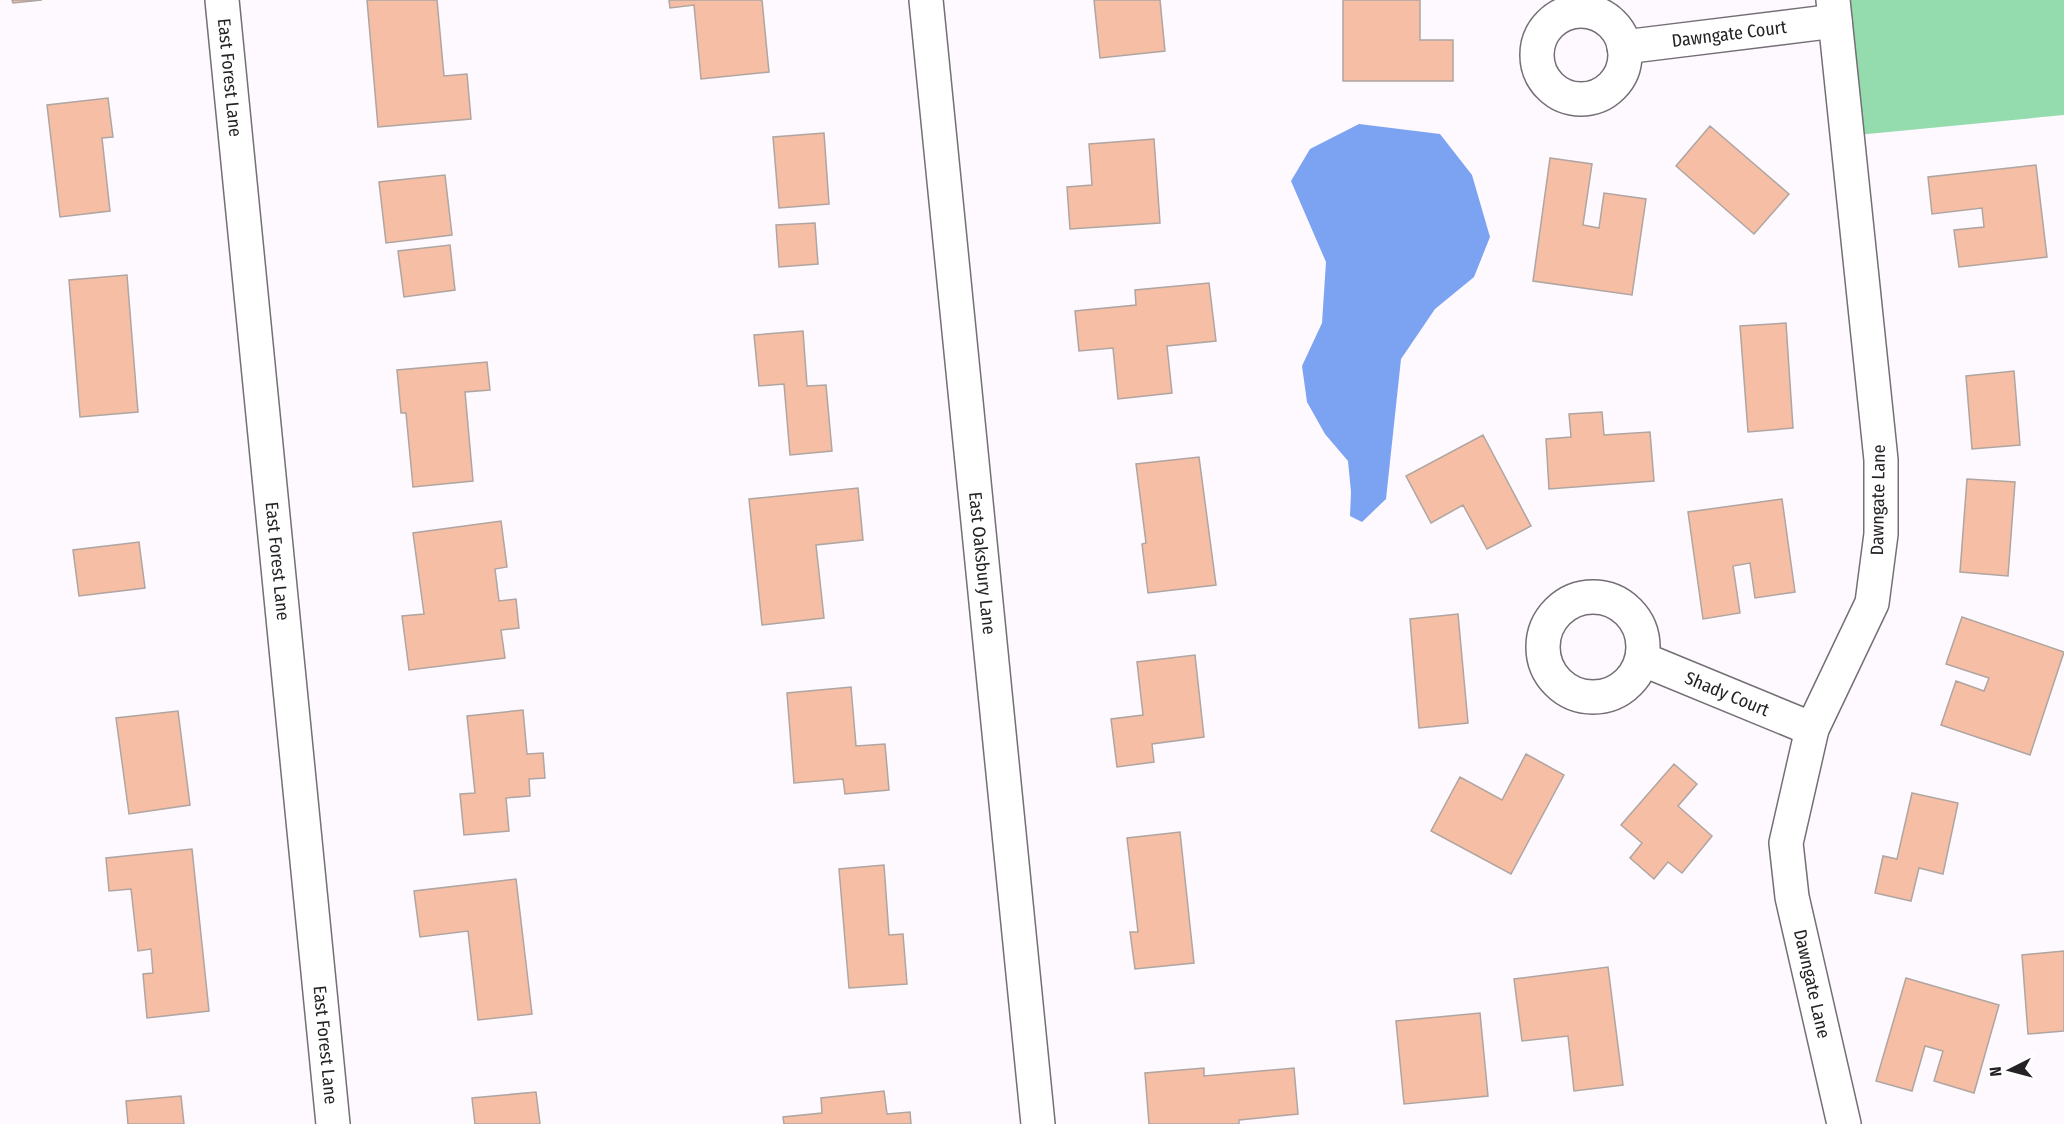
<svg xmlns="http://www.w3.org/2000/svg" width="2064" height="1124" viewBox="0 0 2064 1124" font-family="'Fira Sans Condensed',sans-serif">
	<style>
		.green { fill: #94dcae }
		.water { fill: #7ca3f2 }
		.building { fill: #f6bea4; stroke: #afa5a1; stroke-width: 1.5 }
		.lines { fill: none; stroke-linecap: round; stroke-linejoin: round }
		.minor-casing { stroke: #746e75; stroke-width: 36 }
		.minor { stroke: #fff; stroke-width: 33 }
		.labels { text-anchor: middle; stroke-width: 6; stroke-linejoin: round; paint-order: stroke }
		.street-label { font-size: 18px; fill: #242225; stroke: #fff }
	</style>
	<rect width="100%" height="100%" fill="#fef8ff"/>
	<path class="green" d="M1833 0H2064V115L1847 136Z"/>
	<path class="water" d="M1359 124 1440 134 1472 175 1490 237 1474 277 1435 309 1401 359 1386 499 1362 522 1350 516 1351 492 1348 461 1325 434 1307 402 1302 366 1322 323 1326 262 1291 181 1310 149Z"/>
	<path class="building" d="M12 0H42L13 3Z
		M367 0H437L444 76 467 74 471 119 378 127Z
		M669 0H762L769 72 701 79 694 5 670 8Z
		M1094 0H1160L1165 51 1100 58Z
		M1343 0H1420V40H1453V81H1343Z
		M108 98 113 137 102 138 110 211 60 217 47 105Z
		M1710 126 1789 194 1754 234 1676 166Z
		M824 133 829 204 779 208 773 137Z
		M1154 139 1160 223 1070 229 1067 187 1092 185 1089 144Z
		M1550 158 1592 164 1583 225 1599 228 1604 193 1646 199 1632 295 1533 281Z
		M2036 165 2047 257 1959 267 1954 230 1984 227 1982 208 1932 214 1928 177Z
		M445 175 452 235 386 243 379 182Z
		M815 223 818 264 779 267 776 225Z
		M450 245 455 290 404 297 398 251Z
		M127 275 138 412 80 417 69 280Z
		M1209 283 1216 341 1167 346 1172 393 1118 399 1113 348 1079 351 1075 311 1136 305 1135 290Z
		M1786 323 1793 428 1748 432 1740 326Z
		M803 331 807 386 826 385 832 451 790 455 784 384 759 386 754 335Z
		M487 362 490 390 465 392 473 481 413 487 406 413H401L397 370Z
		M2014 371 2020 445 1972 449 1966 376Z
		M1602 412 1604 435 1650 432 1654 481 1549 489 1546 439 1571 437 1569 414Z
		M1483 435 1531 526 1487 549 1463 505 1431 523 1406 476Z
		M1199 457 1216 585 1148 593 1142 544 1146 543 1136 464Z
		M1967 479 2015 482 2008 576 1960 572Z
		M858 488 863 540 816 545 824 618 762 625 749 499Z
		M1782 499 1795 592 1755 598 1750 563 1733 566 1740 613 1703 619 1688 512Z
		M501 521 507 567 495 569 499 601 516 599 519 628 501 630 505 658 409 670 402 616 424 614 413 533Z
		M139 542 145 588 79 596 73 550Z
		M1458 614 1468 723 1419 728 1410 619Z
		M1962 617 2064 652 2030 755 1941 725 1956 681 1984 691 1989 678 1946 664Z
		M1195 655 1204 737 1152 744 1154 762 1117 767 1111 719 1143 715 1137 662Z
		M851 687 856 746 885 744 889 790 845 794 843 779 794 783 787 693Z
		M523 710 527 754 543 753 545 778 529 779 530 796 506 798 509 831 464 835 460 794 475 793 467 716Z
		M178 711 190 805 129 814 116 718Z
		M1526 754 1564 775 1511 874 1431 831 1460 777 1502 800Z
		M1674 764 1697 784 1678 806 1712 836 1682 873 1668 862 1654 879 1630 858 1642 843 1621 825Z
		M1912 793 1958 803 1943 874 1919 868 1911 901 1875 893 1883 856 1897 859Z
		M1180 832 1194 963 1135 969 1130 932H1138L1127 838Z
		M192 849 209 1011 147 1018 143 974 153 973 151 949 138 951 131 889 109 891 106 858Z
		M884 865 889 935 903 934 907 984 849 988 839 869Z
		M516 879 532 1014 478 1020 468 931 420 937 414 891Z
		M2064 951V1031L2028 1034 2022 955Z
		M1608 967 1623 1085 1574 1091 1568 1036 1522 1041 1514 979Z
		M1906 978 1999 1005 1974 1093 1934 1081 1943 1051 1925 1046 1912 1091 1876 1081Z
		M1480 1013 1488 1096 1404 1104 1396 1021Z
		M1204 1068V1076L1294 1068 1298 1114 1239 1120V1124H1149L1145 1073Z
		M884 1091 887 1114 910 1112 911 1124H784L783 1117 822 1113 821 1098Z
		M536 1092 540 1124H475L472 1098Z
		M181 1096 184 1124H128L126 1101Z"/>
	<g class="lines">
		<defs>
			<g id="minor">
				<path id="s1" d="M222 0 333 1124"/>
				<path id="s2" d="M926 0 1038 1124"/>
				<path id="s3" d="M1833 0 1881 460V534L1872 603 1812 729 1786 843 1792 897 1844 1124"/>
				<circle cx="1581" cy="55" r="44"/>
				<path id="s4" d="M1624 47 1835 21"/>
				<circle cx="1593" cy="647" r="50"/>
				<path id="s5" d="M1642 659 1812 729"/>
			</g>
		</defs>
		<use href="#minor" class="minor-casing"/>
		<use href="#minor" class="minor"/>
	</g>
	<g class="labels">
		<g class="street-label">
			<text dy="6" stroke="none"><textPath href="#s4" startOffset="106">Dawngate Court</textPath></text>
			<text dy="6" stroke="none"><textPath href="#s1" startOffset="78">East Forest Lane</textPath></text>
			<text transform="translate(1878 500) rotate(-89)" y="6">Dawngate Lane</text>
			<text dy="6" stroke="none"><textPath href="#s1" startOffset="564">East Forest Lane</textPath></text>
			<text dy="6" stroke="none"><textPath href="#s2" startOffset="566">East Oaksbury Lane</textPath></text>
			<text dy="6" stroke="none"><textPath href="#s5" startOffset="92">Shady Court</textPath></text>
			<text dy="6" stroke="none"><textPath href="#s3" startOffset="1006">Dawngate Lane</textPath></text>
			<text dy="6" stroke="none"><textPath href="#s1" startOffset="1050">East Forest Lane</textPath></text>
		</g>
	</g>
	<g transform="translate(2010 1070) rotate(264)" stroke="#ffffff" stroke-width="4.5" paint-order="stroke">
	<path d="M0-4.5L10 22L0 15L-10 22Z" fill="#242225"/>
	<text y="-9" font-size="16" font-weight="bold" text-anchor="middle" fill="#242225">N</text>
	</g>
</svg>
